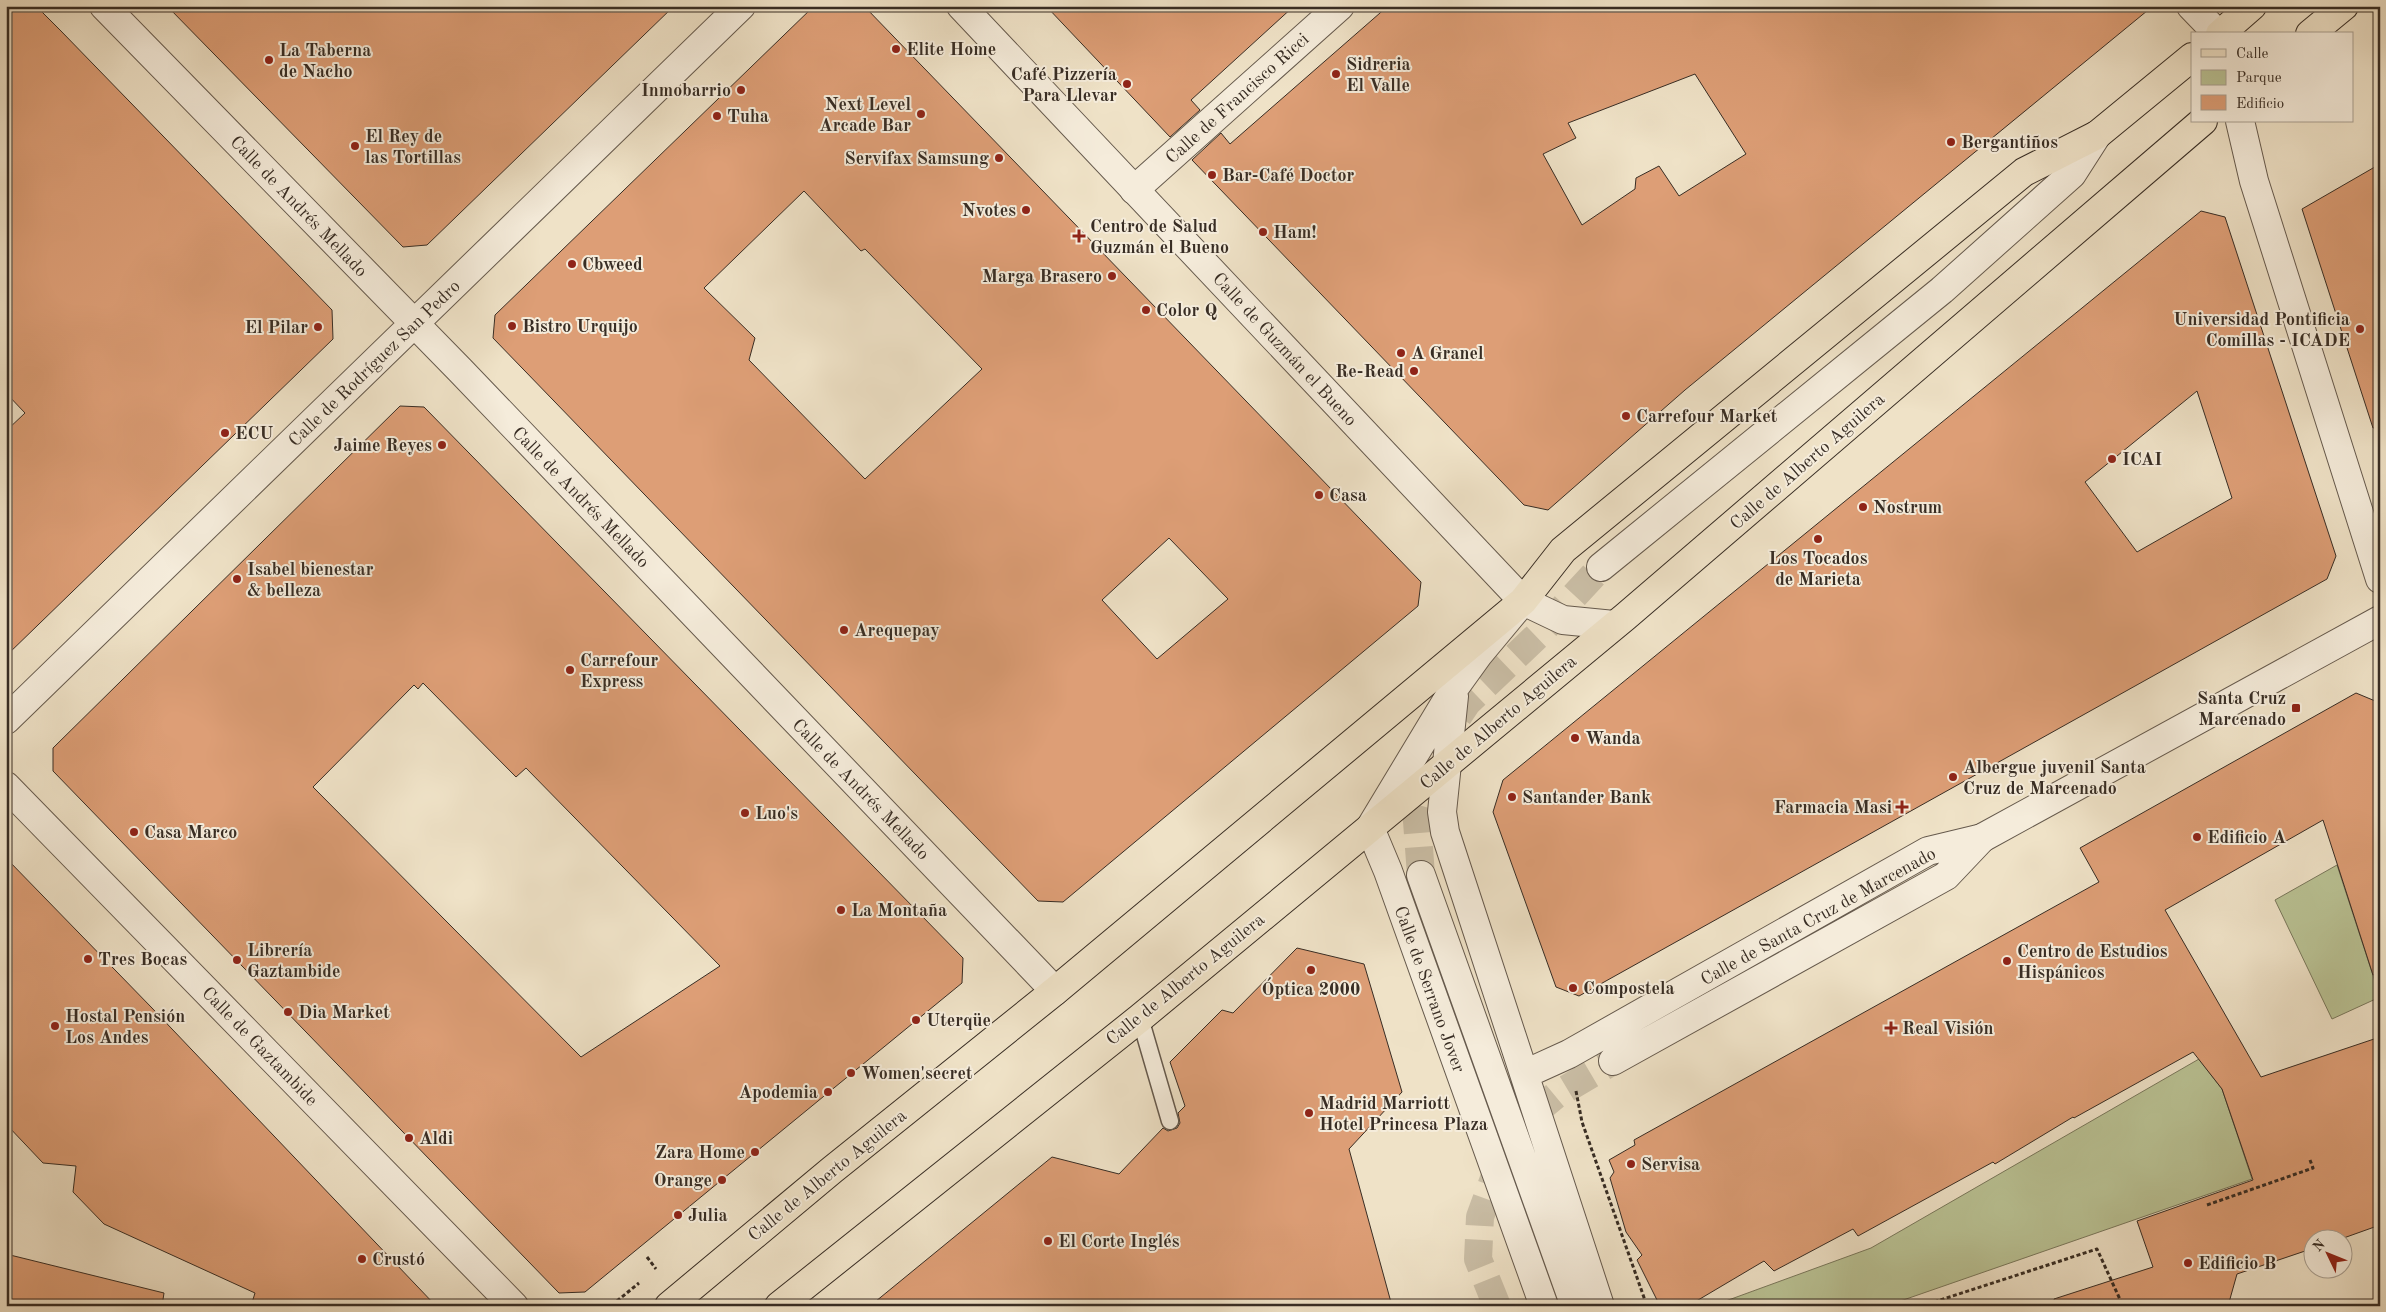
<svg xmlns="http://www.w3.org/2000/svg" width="2386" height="1312" viewBox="0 0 2386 1312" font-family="'Old Standard TT',serif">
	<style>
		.green { fill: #bac395; stroke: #79785c }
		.building { fill: #dd9e76; stroke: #382d24; fill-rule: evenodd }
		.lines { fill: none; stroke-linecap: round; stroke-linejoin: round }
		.minor-tunnel { stroke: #cabea6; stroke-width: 28; stroke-dasharray: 28 14; stroke-linecap: butt }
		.service-casing { stroke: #665a4d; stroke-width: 19 }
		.minor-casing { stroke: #665a4d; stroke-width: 30 }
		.tertiary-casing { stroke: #665a4d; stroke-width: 30 }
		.primary-casing { stroke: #382d24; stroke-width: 30 }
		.path { stroke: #382d24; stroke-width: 3; stroke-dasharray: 4 2.5; stroke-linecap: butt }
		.service { stroke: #f5ecdb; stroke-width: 16 }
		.minor { stroke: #f5ecdb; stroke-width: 28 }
		.tertiary { stroke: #f5ecdb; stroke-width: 28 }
		.primary { stroke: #efe2c7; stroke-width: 28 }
		.poi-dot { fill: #8f2418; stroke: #f5ecdb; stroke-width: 2 }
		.labels { text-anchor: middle; stroke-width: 4; stroke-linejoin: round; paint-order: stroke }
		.poi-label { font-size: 18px; font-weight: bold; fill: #382d24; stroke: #f5ecdb; text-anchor: start }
		.street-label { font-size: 18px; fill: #382d24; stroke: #f5ecdb }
	</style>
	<rect width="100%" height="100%" fill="#efe2c7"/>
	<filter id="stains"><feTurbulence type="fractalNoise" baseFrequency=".004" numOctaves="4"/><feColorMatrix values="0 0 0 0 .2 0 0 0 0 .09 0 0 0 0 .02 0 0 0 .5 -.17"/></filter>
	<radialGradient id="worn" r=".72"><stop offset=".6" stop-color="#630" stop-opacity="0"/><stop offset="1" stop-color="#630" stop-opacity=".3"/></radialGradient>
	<path class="green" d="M2337 865 2380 997 2332 1019 2275 900Z
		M2199 1059 2222 1089 2252 1179 1886 1306H1712L1871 1248Z"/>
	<path class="building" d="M6 6H36L61 31 332 310 333 339 6 656V431L25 413 6 393Z
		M167 6H674L427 245 403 247Z
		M814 6H864L1421 582 1418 606 1063 902 1038 901 493 338 495 315ZM804 191 861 251 865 249 982 369 865 479 749 360 755 338 704 288ZM1169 538 1228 599 1157 659 1102 600Z
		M1046 6H1294L1191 100 1200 110 1170 137Z
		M1388 6H2153L1685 390 1548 510 1524 505 1192 160 1221 133 1230 144ZM1695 74 1746 154 1679 196 1659 166 1636 178 1635 189 1582 225 1543 154 1576 138 1568 123Z
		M2380 164V427L2373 428 2302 209Z
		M2201 211 2225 217 2336 556 2327 579 1579 996 1556 987 1493 812 1503 780ZM2197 391 2232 498 2137 552 2085 482Z
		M400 406 424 407 963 958 962 983 585 1292 559 1293 53 771V748ZM423 683 516 777 526 768 720 966 581 1057 313 787 414 685 418 689Z
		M2356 693 2380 703V974L2373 975 2323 820 2165 910 2261 1077 2380 1037V1225L2338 1240H2314V1248L2237 1274 2228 1306H2055L2054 1299 2153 1267 2137 1221 2253 1180 2222 1089 2193 1052 2074 1118 2073 1117 1995 1164 1993 1162 1858 1236 1853 1229 1774 1271 1764 1261 1688 1306H1660L1637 1260 1642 1255 1626 1232 1610 1178 1614 1172 1609 1160 1635 1145 1634 1140 2099 882 2080 848Z
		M6 858 152 1008 436 1306H251L255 1293 104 1224 73 1192 76 1166 43 1163 6 1124Z
		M1297 948 1364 964 1402 1092 1349 1149 1392 1306H870L1052 1157 1119 1174 1163 1128 1168 1131 1177 1128 1180 1123 1178 1113 1185 1106 1170 1062 1222 1010 1233 1013Z
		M6 1254 164 1293 162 1306H6Z"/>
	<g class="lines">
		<path class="minor-tunnel" d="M1421 875 1417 821 1437 748 1467 703 1539 634 1601 567
			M1497 1306 1478 1259 1480 1217 1501 1159 1539 1109 1556 1095 1613 1061"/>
		<defs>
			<path id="service" d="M1140 1018 1170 1121"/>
			<path id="minor" d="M104 6 460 370 1055 991
				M2191 6 2218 34
				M1134 190 1340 6
				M1601 567 1942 290 2072 174 2097 135
				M1454 696 1442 812 1445 832 1600 1306
				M6 720 741 6
				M6 786 514 1306
				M1421 875 1575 1306
				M1613 1061 1946 876 1982 838
				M1525 1074 1569 1054 1928 851 1982 838
				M1544 1306 1388 871 1370 828 1455 687 1478 655 1523 601 1563 620 1614 625"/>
			<path id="tertiary" d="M961 6 1523 601
				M2240 121 2254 181 2380 579
				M1982 838 2380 620"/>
			<path id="primary" d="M2220 34 2252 6
				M2310 34 2344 6
				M669 1306 832 1170 1055 991 1523 601 1563 550 2024 172 2097 135 2192 57
				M779 1306 1140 1018 1625 617 2203 121"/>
		</defs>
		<use href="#service" class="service-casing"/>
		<use href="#minor" class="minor-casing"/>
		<use href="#tertiary" class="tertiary-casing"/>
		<use href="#primary" class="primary-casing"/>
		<path class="path" d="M1576 1091 1582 1122 1647 1306
			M2207 1205 2313 1168 2310 1160
			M647 1257 656 1269
			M617 1301 639 1283
			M1922 1306 2097 1249 2123 1306"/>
		<use href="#service" class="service"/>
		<use href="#minor" class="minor"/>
		<use href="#tertiary" class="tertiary"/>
		<use href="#primary" class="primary"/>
	</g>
	<g class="poi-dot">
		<circle cx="896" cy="49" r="5"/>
		<circle cx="269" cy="60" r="5"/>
		<circle cx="1336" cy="74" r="5"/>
		<circle cx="1127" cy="84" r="5"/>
		<circle cx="741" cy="90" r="5"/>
		<circle cx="921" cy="114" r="5"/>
		<circle cx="717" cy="116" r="5"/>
		<circle cx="1951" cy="142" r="5"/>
		<circle cx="355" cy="146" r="5"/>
		<circle cx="999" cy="158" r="5"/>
		<circle cx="1212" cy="175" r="5"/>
		<circle cx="1026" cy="210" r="5"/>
		<circle cx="1263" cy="232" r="5"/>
		<path d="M1076.5 228.5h5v5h5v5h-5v5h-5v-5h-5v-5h5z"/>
		<circle cx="572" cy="264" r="5"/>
		<circle cx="1112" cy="276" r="5"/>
		<circle cx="1146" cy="310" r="5"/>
		<circle cx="512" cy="326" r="5"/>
		<circle cx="318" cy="327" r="5"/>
		<circle cx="2360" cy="329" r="5"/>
		<circle cx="1401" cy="353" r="5"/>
		<circle cx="1414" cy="371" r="5"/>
		<circle cx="1626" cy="416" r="5"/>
		<circle cx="225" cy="433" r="5"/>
		<circle cx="442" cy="445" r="5"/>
		<circle cx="2112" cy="459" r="5"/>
		<circle cx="1319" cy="495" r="5"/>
		<circle cx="1863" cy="507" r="5"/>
		<circle cx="1818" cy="539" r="5"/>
		<circle cx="237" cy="579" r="5"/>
		<circle cx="844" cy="630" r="5"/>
		<circle cx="570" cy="670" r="5"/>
		<rect x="2291" y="703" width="10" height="10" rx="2.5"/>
		<circle cx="1575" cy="738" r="5"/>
		<circle cx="1953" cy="777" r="5"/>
		<circle cx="1512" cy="797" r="5"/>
		<path d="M1899.5 799.5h5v5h5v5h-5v5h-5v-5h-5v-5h5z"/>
		<circle cx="745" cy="813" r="5"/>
		<circle cx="134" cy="832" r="5"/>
		<circle cx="2197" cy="837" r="5"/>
		<circle cx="841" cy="910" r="5"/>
		<circle cx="88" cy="959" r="5"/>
		<circle cx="237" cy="960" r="5"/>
		<circle cx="2007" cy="961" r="5"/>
		<circle cx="1311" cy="970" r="5"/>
		<circle cx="1573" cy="988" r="5"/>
		<circle cx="288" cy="1012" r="5"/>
		<circle cx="916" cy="1020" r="5"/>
		<circle cx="55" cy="1026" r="5"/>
		<path d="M1888.5 1020.5h5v5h5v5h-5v5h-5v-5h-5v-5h5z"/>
		<circle cx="851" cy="1073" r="5"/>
		<circle cx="828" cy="1092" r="5"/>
		<circle cx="1309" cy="1113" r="5"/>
		<circle cx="409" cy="1138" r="5"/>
		<circle cx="755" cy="1152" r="5"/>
		<circle cx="1631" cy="1164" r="5"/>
		<circle cx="722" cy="1180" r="5"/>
		<circle cx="678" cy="1215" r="5"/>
		<circle cx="1048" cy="1241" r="5"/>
		<circle cx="362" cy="1259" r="5"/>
		<circle cx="2188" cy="1263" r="5"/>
	</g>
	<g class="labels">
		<g class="poi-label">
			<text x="906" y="55">Elite Home</text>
			<text x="279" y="56">La Taberna<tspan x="279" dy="21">de Nacho</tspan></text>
			<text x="1346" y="70">Sidreria<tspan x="1346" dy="21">El Valle</tspan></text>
			<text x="1117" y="80" text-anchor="end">Café Pizzería<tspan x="1117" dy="21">Para Llevar</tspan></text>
			<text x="731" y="96" text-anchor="end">Inmobarrio</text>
			<text x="911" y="110" text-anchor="end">Next Level<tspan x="911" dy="21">Arcade Bar</tspan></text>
			<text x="727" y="122">Tuha</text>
			<text x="365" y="142">El Rey de<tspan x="365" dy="21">las Tortillas</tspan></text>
			<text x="1961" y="148">Bergantiños</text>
			<text x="989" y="164" text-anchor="end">Servifax Samsung</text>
			<text x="1222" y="181">Bar-Café Doctor</text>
			<text x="1016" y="216" text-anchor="end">Nvotes</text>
			<text x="1090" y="232">Centro de Salud<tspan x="1090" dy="21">Guzmán el Bueno</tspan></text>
			<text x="1273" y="238">Ham!</text>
			<text x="582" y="270">Cbweed</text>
			<text x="1102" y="282" text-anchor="end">Marga Brasero</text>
			<text x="1156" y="316">Color Q</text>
			<text x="2350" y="325" text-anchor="end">Universidad Pontificia<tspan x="2350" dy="21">Comillas - ICADE</tspan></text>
			<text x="522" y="332">Bistro Urquijo</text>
			<text x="308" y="333" text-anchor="end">El Pilar</text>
			<text x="1411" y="359">A Granel</text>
			<text x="1404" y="377" text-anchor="end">Re-Read</text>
			<text x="1636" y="422">Carrefour Market</text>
			<text x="235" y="439">ECU</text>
			<text x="432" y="451" text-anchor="end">Jaime Reyes</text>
			<text x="2122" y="465">ICAI</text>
			<text x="1329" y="501">Casa</text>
			<text x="1873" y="513">Nostrum</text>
			<text x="1818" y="564" text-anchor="middle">Los Tocados<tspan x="1818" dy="21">de Marieta</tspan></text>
			<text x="247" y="575">Isabel bienestar<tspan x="247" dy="21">&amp; belleza</tspan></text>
			<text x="854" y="636">Arequepay</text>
			<text x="580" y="666">Carrefour<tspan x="580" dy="21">Express</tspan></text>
			<text x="2286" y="704" text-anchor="end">Santa Cruz<tspan x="2286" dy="21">Marcenado</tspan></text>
			<text x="1585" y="744">Wanda</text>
			<text x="1963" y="773">Albergue juvenil Santa<tspan x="1963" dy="21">Cruz de Marcenado</tspan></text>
			<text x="1522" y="803">Santander Bank</text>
			<text x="1892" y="813" text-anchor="end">Farmacia Masi</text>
			<text x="755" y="819">Luo's</text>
			<text x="144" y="838">Casa Marco</text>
			<text x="2207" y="843">Edificio A</text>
			<text x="851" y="916">La Montaña</text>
			<text x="247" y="956">Librería<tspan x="247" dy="21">Gaztambide</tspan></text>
			<text x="2017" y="957">Centro de Estudios<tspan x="2017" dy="21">Hispánicos</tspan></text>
			<text x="98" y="965">Tres Bocas</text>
			<text x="1583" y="994">Compostela</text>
			<text x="1311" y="995" text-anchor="middle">Óptica 2000</text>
			<text x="298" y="1018">Dia Market</text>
			<text x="65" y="1022">Hostal Pensión<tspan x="65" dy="21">Los Andes</tspan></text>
			<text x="926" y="1026">Uterqüe</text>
			<text x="1902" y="1034">Real Visión</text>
			<text x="861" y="1079">Women'secret</text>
			<text x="818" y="1098" text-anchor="end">Apodemia</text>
			<text x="1319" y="1109">Madrid Marriott<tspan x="1319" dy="21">Hotel Princesa Plaza</tspan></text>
			<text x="419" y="1144">Aldi</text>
			<text x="745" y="1158" text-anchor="end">Zara Home</text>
			<text x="1641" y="1170">Servisa</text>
			<text x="712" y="1186" text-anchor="end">Orange</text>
			<text x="688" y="1221">Julia</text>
			<text x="1058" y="1247">El Corte Inglés</text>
			<text x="372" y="1265">Crustó</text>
			<text x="2198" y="1269">Edificio B</text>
		</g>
		<g class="street-label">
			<text transform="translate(1237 98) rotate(-42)" y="6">Calle de Francisco Ricci</text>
			<text transform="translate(299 206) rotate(46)" y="6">Calle de Andrés Mellado</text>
			<text transform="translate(1285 349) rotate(47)" y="6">Calle de Guzmán el Bueno</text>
			<text transform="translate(374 363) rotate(-44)" y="6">Calle de Rodríguez San Pedro</text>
			<text transform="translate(1807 461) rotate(-41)" y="6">Calle de Alberto Aguilera</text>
			<text transform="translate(581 497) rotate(46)" y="6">Calle de Andrés Mellado</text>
			<text transform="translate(1498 722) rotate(-40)" y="6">Calle de Alberto Aguilera</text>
			<text transform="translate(861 789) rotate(46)" y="6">Calle de Andrés Mellado</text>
			<text transform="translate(1818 916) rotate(-29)" y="6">Calle de Santa Cruz de Marcenado</text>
			<text transform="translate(1185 979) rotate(-39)" y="6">Calle de Alberto Aguilera</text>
			<text transform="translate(1430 989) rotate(70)" y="6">Calle de Serrano Jover</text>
			<text transform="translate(260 1046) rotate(46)" y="6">Calle de Gaztambide</text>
			<text transform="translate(827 1175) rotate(-39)" y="6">Calle de Alberto Aguilera</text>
		</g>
	</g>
	<rect width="2386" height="1312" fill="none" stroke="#efe2c7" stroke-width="25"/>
	<rect x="8" y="8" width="2371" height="1297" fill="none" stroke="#382d24" stroke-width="2.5"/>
	<rect x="12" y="12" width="2361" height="1287" fill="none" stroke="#382d24"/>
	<rect x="2191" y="32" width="162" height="90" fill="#f5ecdb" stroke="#a9a092"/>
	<rect x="2201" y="49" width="25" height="8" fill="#efe2c7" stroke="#a9a092"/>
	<text x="2236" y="58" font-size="15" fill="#382d24">Calle</text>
	<rect x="2201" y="70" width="25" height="15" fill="#bac395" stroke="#a9a092"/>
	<text x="2236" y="82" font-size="15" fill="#382d24">Parque</text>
	<rect x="2201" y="95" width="25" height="15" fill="#dd9e76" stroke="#a9a092"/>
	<text x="2236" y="108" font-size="15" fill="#382d24">Edificio</text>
	<g transform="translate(2328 1254) rotate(313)"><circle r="24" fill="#f5ecdb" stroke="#a9a092"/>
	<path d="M0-4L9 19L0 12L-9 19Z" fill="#8f2418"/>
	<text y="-8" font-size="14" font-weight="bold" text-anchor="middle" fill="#382d24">N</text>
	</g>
	<rect width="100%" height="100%" filter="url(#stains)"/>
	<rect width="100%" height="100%" fill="url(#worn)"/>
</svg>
